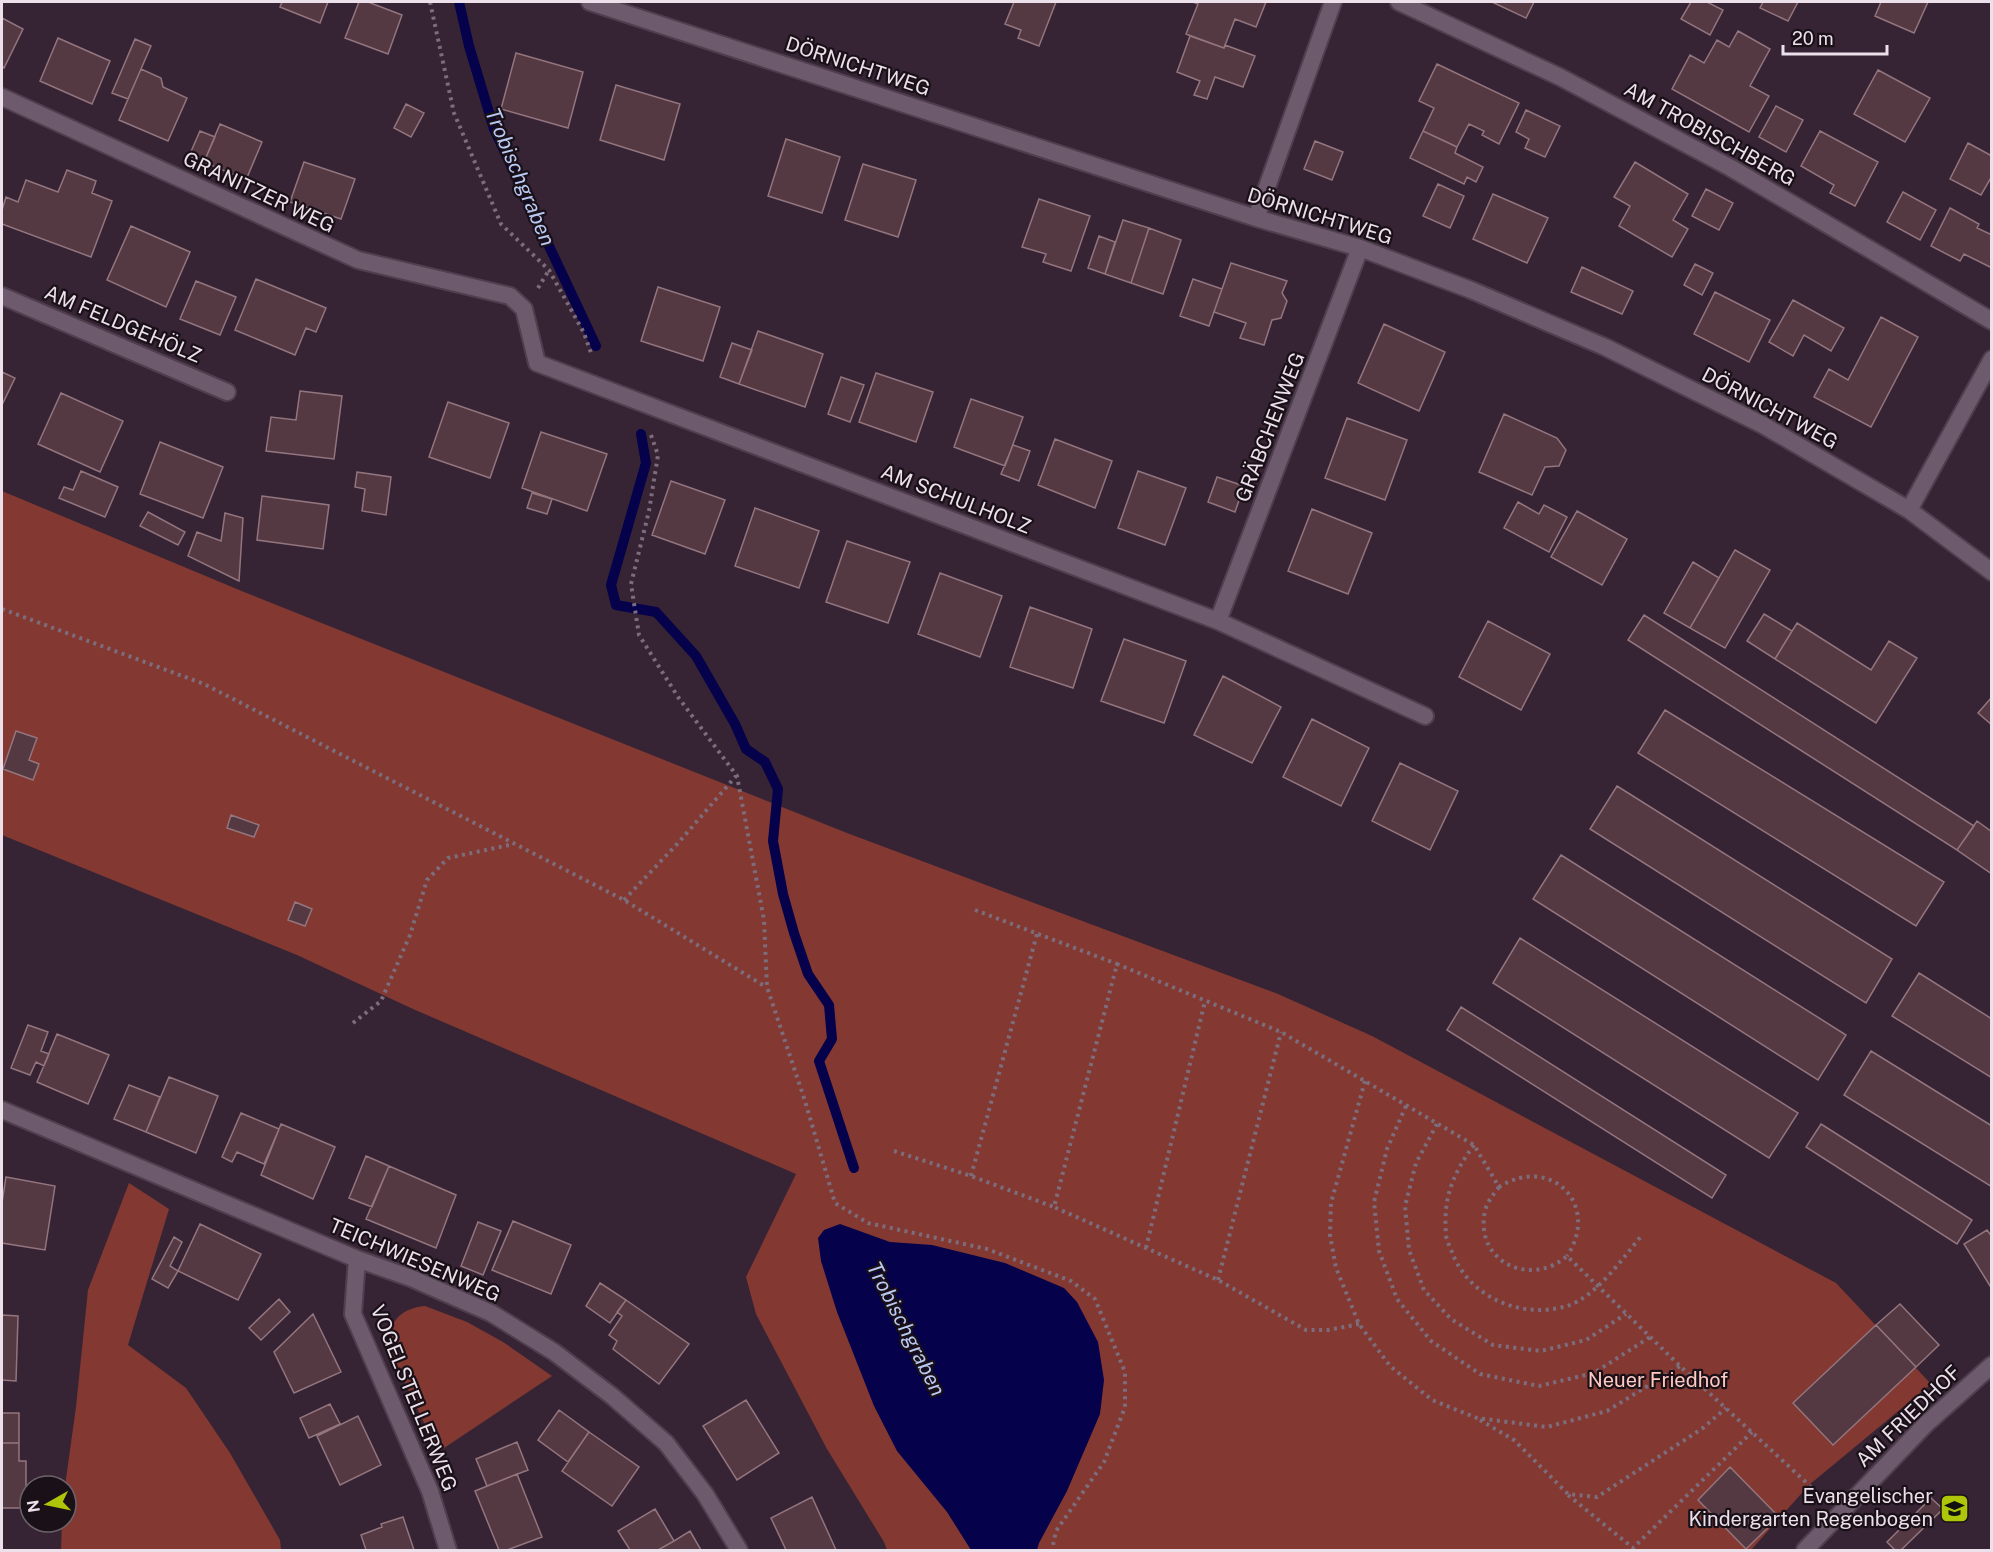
<svg xmlns="http://www.w3.org/2000/svg" width="1993" height="1552" viewBox="0 0 1993 1552" font-family="'Public Sans',sans-serif">
	<style>
		.green { fill: #833931 }
		.water { fill: #05014a }
		.lines { fill: none; stroke-linecap: round; stroke-linejoin: round }
		.stream { stroke: #05014a; stroke-width: 10 }
		.building { fill: #543942; stroke: #93757e; stroke-width: 1.5 }
		.minor-casing { stroke: #4f3f4e; stroke-width: 20 }
		.path { stroke: #7d6d7c; stroke-width: 4; stroke-dasharray: 3 4.5; stroke-linecap: butt }
		.minor { stroke: #6e5a6d; stroke-width: 16 }
		.labels { text-anchor: middle; stroke-width: 4.5; stroke-linejoin: round; paint-order: stroke }
		.street-label { font-size: 20px; fill: #ece0eb; stroke: #191018 }
		.park-label { font-size: 20px; fill: #ffc9c2; stroke: #191018 }
		.poi-label { font-size: 20px; fill: #ece0eb; stroke: #191018; text-anchor: end }
		.water-label { font-size: 21px; font-style: italic; fill: #b9c9f3; stroke: #191018 }
	</style>
	<rect width="100%" height="100%" fill="#362435"/>
	<path class="green" d="M2 491 244 592 847 833 1278 994 1372 1036 1836 1283 1931 1384 1809 1485 1751 1550H887L884 1542 827 1449 756 1314 746 1277 796 1174 413 1009 297 955 2 835Z
		M129 1183 169 1209 128 1345 186 1388 230 1453 280 1540 281 1550H61L62 1522H66L65 1486 76 1407 88 1290Z
		M425 1306 467 1322 503 1342 552 1376 438 1452 392 1356C385 1328 395 1309 425 1306Z"/>
	<path class="water" d="M840 1224 890 1242 932 1245 1005 1263 1064 1288 1077 1302 1098 1342 1104 1380 1100 1414 1067 1491 1039 1543 1037 1550H971L947 1512 897 1451 874 1406 837 1312 821 1261 818 1238 824 1230Z"/>
	<g class="lines">
		<path class="stream" d="M459 2 469 46 494 129 596 346
			M641 434 646 463 611 585 616 605 656 612 696 656 735 724 746 749 765 762 778 789 773 841 783 894 794 933 808 974 829 1005 832 1039 819 1061 854 1168"/>
	</g>
	<path class="building" d="M282 2H328L320 23 280 7Z
		M359 2H368L402 15 388 54 345 38Z
		M1014 2H1056L1039 46 1018 38 1021 30 1005 24Z
		M1193 2H1266L1256 27 1235 19 1224 48 1186 34 1198 4Z
		M1492 2H1534L1526 18Z
		M1691 2H1707L1723 10 1710 35 1681 19Z
		M1763 2H1798L1788 21 1760 8Z
		M1881 2H1928L1914 33 1875 16Z
		M2 18 23 29 4 68 2 66Z
		M1738 31 1770 49 1750 86 1769 96 1749 132 1672 89 1690 55 1704 63 1717 40 1729 47Z
		M1190 36 1224 48 1225 45 1255 56 1243 87 1215 77 1207 99 1194 95 1200 81 1177 72Z
		M58 38 110 61 92 104 40 81Z
		M135 39 151 46 128 99 112 93Z
		M516 53 583 72 568 128 501 109Z
		M1437 64 1519 103 1499 144 1482 135 1484 131 1469 124 1457 147 1423 131 1434 108 1419 101Z
		M141 69 161 78 163 87 187 98 168 141 119 120Z
		M1878 70 1930 98 1905 142 1854 114Z
		M616 85 680 104 664 160 600 140Z
		M406 104 424 113 411 137 394 128Z
		M1776 106 1803 120 1786 152 1759 137Z
		M1526 110 1560 126 1545 157 1525 148 1529 139 1516 132Z
		M220 124 262 142 246 180 204 162Z
		M200 131 215 137 204 162 189 156Z
		M1423 131 1457 147 1455 153 1483 167 1476 182 1467 177 1464 184 1410 158Z
		M1820 131 1878 162 1855 206 1830 193 1834 185 1801 166Z
		M786 139 840 157 822 213 768 196Z
		M1315 141 1343 152 1332 180 1304 169Z
		M1968 143 1992 156V176L1981 195 1950 179Z
		M304 162 355 179 341 219 290 202Z
		M1635 162 1688 194 1673 220 1688 229 1672 257 1619 226 1630 206 1614 197Z
		M863 164 916 180 898 237 845 220Z
		M67 170 96 181 92 193 112 201 91 257 2 224V210L6 197 18 202 26 180 58 192Z
		M1438 184 1464 196 1450 228 1423 216Z
		M1706 189 1733 203 1719 230 1692 216Z
		M1903 192 1936 210 1920 240 1887 222Z
		M1493 194 1548 218 1527 263 1473 239Z
		M1039 199 1090 216 1071 271 1043 262 1046 254 1022 247Z
		M1950 208 1979 224 1977 228 1992 235V268L1964 254 1960 261 1931 246Z
		M1123 220 1149 228 1131 283 1105 274Z
		M131 226 190 252 166 307 107 280Z
		M1149 228 1181 240 1163 294 1131 283Z
		M1099 236 1115 242 1105 274 1088 268Z
		M1231 263 1287 281 1282 293 1287 301 1281 318 1272 320 1264 345 1240 338 1246 323 1214 312Z
		M1695 264 1713 273 1702 295 1684 285Z
		M1582 267 1633 291 1622 314 1571 292Z
		M256 279 326 308 316 332 306 328 295 355 235 330Z
		M1193 279 1222 289 1209 326 1180 316Z
		M196 281 236 297 220 335 180 319Z
		M658 287 720 307 703 361 641 341Z
		M1715 292 1770 320 1749 362 1694 334Z
		M1793 300 1844 328 1831 351 1804 335 1793 356 1769 342Z
		M1881 317 1918 337 1871 427 1814 397 1829 369 1848 380Z
		M1384 324 1445 352 1419 411 1358 383Z
		M758 331 823 354 805 407 739 384Z
		M732 343 752 350 739 384 720 377Z
		M2 372 15 378 2 405Z
		M876 373 933 392 916 442 859 422Z
		M841 377 864 385 850 422 828 414Z
		M300 391 342 396 334 459 266 451 271 417 296 420Z
		M61 393 123 421 100 472 38 444Z
		M971 399 1023 417 1005 466 954 447Z
		M448 402 509 423 490 478 429 457Z
		M1504 414 1557 438 1566 450 1559 466 1545 467 1532 495 1479 472Z
		M1347 418 1407 440 1385 500 1325 478Z
		M541 432 607 454 587 511 522 488Z
		M1055 439 1112 461 1095 508 1038 485Z
		M160 442 223 467 203 518 140 494Z
		M1013 445 1030 451 1019 481 1001 474Z
		M81 471 118 487 105 517 59 498 64 487 73 490Z
		M1138 471 1186 488 1165 545 1118 528Z
		M357 472 391 477 386 515 362 511 365 489 355 487Z
		M1217 477 1244 486 1235 512 1208 502Z
		M671 481 725 500 705 554 652 535Z
		M532 493 552 499 547 514 527 508Z
		M262 496 329 505 323 549 257 540Z
		M1518 502 1539 514 1544 505 1567 517 1549 552 1504 528Z
		M755 508 819 531 799 588 735 566Z
		M1312 509 1372 533 1348 594 1288 571Z
		M1577 511 1627 539 1602 585 1551 557Z
		M148 512 185 532 178 545 140 526Z
		M225 513 243 518 239 581 188 556 197 532 221 541Z
		M847 541 910 562 888 623 826 602Z
		M1735 550 1770 570 1725 648 1690 628Z
		M1693 562 1719 578 1690 628 1664 613Z
		M940 573 1002 596 980 657 918 634Z
		M1030 607 1092 629 1073 688 1010 667Z
		M1764 614 1792 631 1775 659 1747 641Z
		M1644 615 1974 826 1957 850 1628 640Z
		M1488 621 1550 654 1521 710 1459 677Z
		M1797 623 1871 670 1889 641 1917 658 1876 723 1775 659Z
		M1124 639 1186 661 1164 723 1101 701Z
		M1223 676 1281 707 1252 763 1194 735Z
		M1992 697V725L1978 713Z
		M1665 710 1944 882 1916 926 1638 753Z
		M1312 719 1369 748 1341 806 1283 777Z
		M16 731 37 738 29 760 39 764 33 780 3 769Z
		M1400 763 1458 791 1430 850 1372 821Z
		M1617 786 1892 959 1866 1003 1590 829Z
		M231 815 259 825 254 837 227 828Z
		M1977 821 1992 832V874L1957 850Z
		M1561 855 1846 1035 1818 1080 1533 899Z
		M295 902 312 909 305 926 288 920Z
		M1520 938 1798 1113 1769 1158 1493 983Z
		M1919 973 1992 1019V1078L1892 1016Z
		M1461 1007 1726 1175 1712 1198 1447 1030Z
		M28 1025 48 1032 41 1051 49 1054 44 1066 36 1062 30 1075 11 1068Z
		M57 1034 109 1055 88 1104 37 1082Z
		M1871 1051 1992 1126V1187L1844 1095Z
		M169 1077 218 1096 196 1153 146 1132Z
		M129 1085 160 1097 146 1132 114 1119Z
		M241 1113 279 1129 264 1164 237 1152 232 1162 222 1157Z
		M281 1124 335 1147 313 1199 261 1175Z
		M1821 1124 1972 1220 1957 1244 1806 1147Z
		M366 1156 389 1166 372 1207 349 1198Z
		M389 1166 456 1195 436 1248 366 1219Z
		M6 1177 55 1186 45 1250 2 1243V1203Z
		M513 1221 571 1245 551 1294 492 1270Z
		M478 1222 501 1231 483 1275 461 1266Z
		M200 1224 261 1254 238 1300 178 1271Z
		M1987 1230 1992 1237V1289L1964 1244Z
		M174 1237 182 1242 170 1266 178 1271 168 1288 152 1279Z
		M600 1283 626 1300 610 1323 586 1306Z
		M279 1299 290 1312 261 1340 249 1328Z
		M626 1300 689 1344 659 1384 613 1349 617 1341 609 1335 622 1316 617 1312Z
		M1900 1304 1939 1345 1916 1367 1876 1325Z
		M313 1314 341 1372 294 1393 274 1352Z
		M2 1315 18 1316 16 1381 2 1380Z
		M1876 1325 1916 1367 1833 1445 1793 1403Z
		M746 1400 779 1453 737 1480 703 1426Z
		M330 1404 340 1424 309 1438 300 1418Z
		M559 1410 589 1432 568 1462 538 1440Z
		M2 1413H19V1443H2Z
		M358 1416 381 1465 340 1485 317 1436Z
		M589 1432 639 1467 612 1506 562 1471Z
		M517 1442 528 1470 487 1486 476 1459Z
		M2 1443H19V1461H26V1508H2Z
		M1730 1467 1779 1517 1746 1549 1698 1500Z
		M517 1474 542 1537 507 1550H499L475 1491Z
		M812 1497 836 1550H786L771 1518Z
		M1931 1498 1943 1509 1901 1550H1895L1887 1542Z
		M655 1509 674 1541 658 1550H630L618 1531Z
		M403 1517 414 1550H366L361 1535 382 1527 381 1524Z
		M690 1531 701 1550H658L674 1541Z"/>
	<g class="lines">
		<defs>
			<path id="minor" d="M590 2 1256 218 1360 248 1471 290 1605 347 1763 425 1909 510 1992 572
				M1399 2 1560 77 1731 168 1992 321
				M2 97 358 260 510 296 524 309 537 363 1218 621 1425 716
				M1256 218 1333 2
				M2 296 227 392
				M1909 510 1992 359
				M1218 621 1360 248
				M2 1110 357 1259 411 1278 491 1313 554 1352 612 1396 666 1443 705 1494 739 1550
				M357 1259 353 1314 430 1491 448 1550
				M1805 1550 1926 1424 1992 1365"/>
		</defs>
		<use href="#minor" class="minor-casing"/>
		<path class="path" d="M430 2 454 113 501 224 549 270 584 333 592 356
			M538 288 549 270
			M651 435 658 455 649 511 631 584 639 635 678 697 737 776 764 920 767 987 805 1101 835 1203 868 1223 987 1249 1071 1281 1095 1299 1125 1372V1407L1104 1462 1056 1531 1052 1550
			M2 609 204 684 624 900 766 987
			M624 900 679 842 736 776
			M975 910 1117 964
			M353 1023 381 1001 410 935 427 880 448 858 514 844
			M1365 1081 1331 1203 1330 1235 1336 1268 1359 1324 1390 1366 1432 1400 1477 1418 1547 1427 1607 1411 1680 1366
			M1406 1106 1387 1149 1374 1202 1379 1251 1397 1299 1431 1341 1480 1374 1539 1386 1594 1373 1650 1337
			M1437 1124 1416 1163 1405 1206 1409 1250 1424 1290 1451 1319 1493 1345 1541 1351 1586 1340 1626 1314
			M1474 1145C1453 1174 1443 1197 1446 1234 1446 1241 1451 1248 1453 1255 1472 1299 1522 1319 1567 1306 1596 1297 1623 1258 1642 1235
			M894 1151 971 1176 1054 1207
			M971 1176 1037 934
			M1499 1187C1493 1195 1487 1202 1485 1211 1474 1262 1531 1288 1567 1256L1680 1366 1809 1485 1820 1499
			M1146 1248 1205 1001
			M1218 1280 1281 1032
			M1359 1324 1328 1330H1306L1218 1280 1054 1207 1117 964 1281 1032 1474 1145 1499 1187C1551 1154 1601 1205 1567 1256
			M1480 1420 1514 1440 1568 1494 1597 1497 1703 1428 1726 1408
			M1568 1495 1633 1548 1752 1432"/>
		<use href="#minor" class="minor"/>
	</g>
	<defs>
		<symbol id="school-square" viewBox="-11 -11 22 22"><rect x="-9" y="-9" width="18" height="18" rx="4" fill="#aec509" stroke="#191018"/><path d="M0-5L7-2L0 1L-7-2ZM-4 1L0 2.5L4 1V4Q0 6-4 4Z" fill="#111"/></symbol>
	</defs>
	<g fill-rule="evenodd">
		<use href="#school-square" x="1938" y="1492" width="33" height="33"/>
	</g>
	<g class="labels">
		<g class="street-label">
			<text transform="translate(858 66) rotate(18)" y="7">DÖRNICHTWEG</text>
			<text transform="translate(1710 134) rotate(29)" y="7">AM TROBISCHBERG</text>
			<text transform="translate(259 192) rotate(25)" y="7">GRANITZER WEG</text>
			<text transform="translate(1320 216) rotate(17)" y="7">DÖRNICHTWEG</text>
			<text transform="translate(123 324) rotate(23)" y="7">AM FELDGEHÖLZ</text>
			<text transform="translate(1770 408) rotate(28)" y="7">DÖRNICHTWEG</text>
			<text transform="translate(1270 427) rotate(-69)" y="7">GRÄBCHENWEG</text>
			<text transform="translate(956 499) rotate(21)" y="7">AM SCHULHOLZ</text>
			<text transform="translate(415 1260) rotate(23)" y="7">TEICHWIESENWEG</text>
			<text transform="translate(414 1398) rotate(68)" y="7">VOGELSTELLERWEG</text>
			<text transform="translate(1908 1416) rotate(-44)" y="7">AM FRIEDHOF</text>
		</g>
		<g class="park-label">
			<text x="1658" y="1387">Neuer Friedhof</text>
		</g>
		<g class="poi-label">
			<text x="1933" y="1503">Evangelischer<tspan x="1933" dy="23">Kindergarten Regenbogen</tspan></text>
		</g>
		<g class="water-label">
			<text transform="translate(520 177) rotate(67)" y="7">Trobischgraben</text>
			<text transform="translate(906 1329) rotate(63)" y="7">Trobischgraben</text>
		</g>
	</g>
	<rect width="1993" height="1552" fill="none" stroke="#ece0eb" stroke-width="6"/>
	<g transform="translate(48 1504) rotate(261)"><circle r="28" fill="#191018" stroke="#6d636c" stroke-width="1.5"/>
	<path d="M0-4.5L10 22L0 15L-10 22Z" fill="#aec509"/>
	<text y="-9" font-size="16" font-weight="bold" text-anchor="middle" fill="#ece0eb">N</text>
	</g>
	<path d="M1783 45v9h104v-9" fill="none" stroke="#ece0eb" stroke-width="3"/>
	<text x="1792" y="45" font-size="18" fill="#ece0eb" stroke="#191018" stroke-width="4.5" paint-order="stroke">20 m</text>
</svg>
